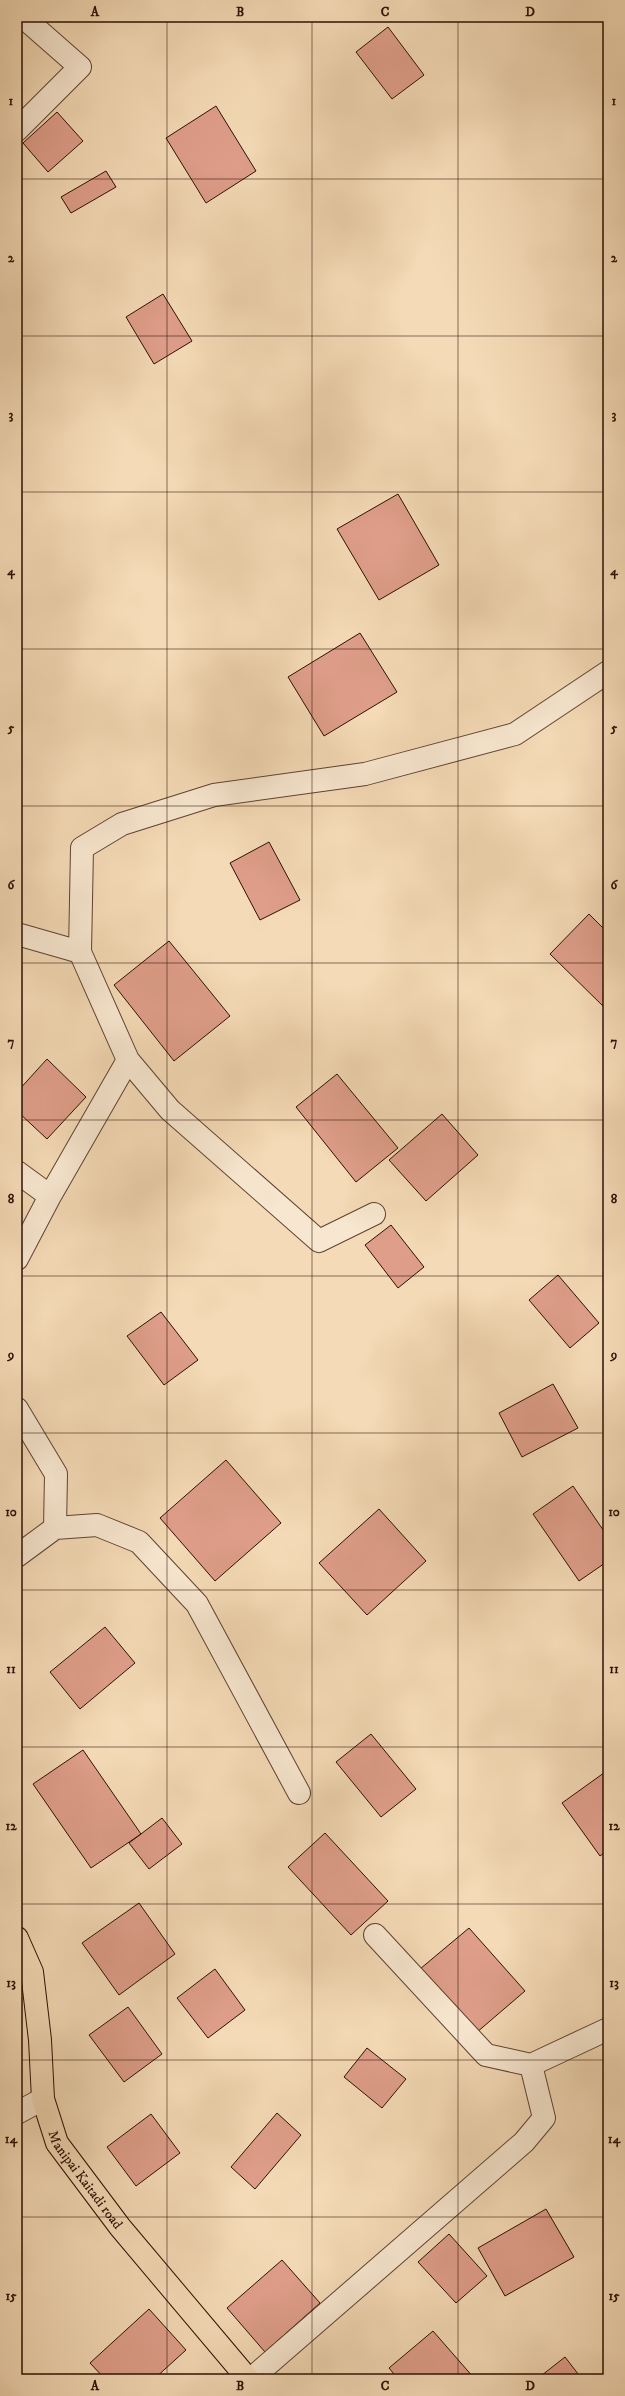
<svg xmlns="http://www.w3.org/2000/svg" width="625" height="2396" viewBox="0 0 625 2396" font-family="'IM FELL DW Pica',serif">
	<style>
		.building { fill: #df9e8a; stroke: #2d0f03 }
		.lines { fill: none; stroke-linecap: round; stroke-linejoin: round }
		.minor-casing { stroke: #5f4230; stroke-width: 24 }
		.major-casing { stroke: #2d0f03; stroke-width: 24 }
		.minor { stroke: #f8e7d0; stroke-width: 22 }
		.major { stroke: #f4dab6; stroke-width: 22 }
		.grid { fill: none; stroke: #2d0f03; stroke-width: 1; stroke-opacity: 0.55 }
		.labels { text-anchor: middle; stroke-width: 3; stroke-linejoin: round; paint-order: stroke }
		.street-label { font-size: 14px; fill: #2d0f03; stroke: #f8e7d0 }
		.neatline { fill: none; stroke: #2d0f03; stroke-width: 1.5 }
		.grid-label { font-size: 13px; text-anchor: middle; font-weight: bold; fill: #2d0f03 }
	</style>
	<rect width="100%" height="100%" fill="#f4dab6"/>
	<filter id="stains"><feTurbulence type="fractalNoise" baseFrequency=".005" numOctaves="4"/><feColorMatrix values="0 0 0 0 .2 0 0 0 0 .09 0 0 0 0 .02 0 0 0 .5 -.17"/></filter>
	<radialGradient id="worn" r=".72"><stop offset=".6" stop-color="#630" stop-opacity="0"/><stop offset="1" stop-color="#630" stop-opacity=".3"/></radialGradient>
	<path class="building" d="M388 27 424 75 392 99 356 52Z
		M216 106 256 171 206 203 166 138Z
		M57 112 83 141 48 172 23 143Z
		M106 171 116 187 71 213 61 197Z
		M163 294 192 341 154 364 126 317Z
		M398 494 439 565 379 600 337 529Z
		M360 633 397 692 324 736 288 677Z
		M269 842 300 900 260 920 230 863Z
		M589 914 608 933V1011L550 954Z
		M169 941 230 1016 174 1061 114 985Z
		M47 1059 86 1097 47 1139 17 1111V1092Z
		M337 1074 398 1148 356 1182 296 1107Z
		M442 1114 478 1155 426 1201 389 1160Z
		M391 1225 424 1267 398 1288 365 1245Z
		M558 1275 599 1323 570 1348 529 1300Z
		M161 1312 198 1360 164 1385 127 1336Z
		M553 1384 578 1428 522 1457 499 1413Z
		M226 1460 281 1523 215 1581 160 1518Z
		M573 1486 608 1537V1561L579 1581 533 1514Z
		M379 1509 426 1561 367 1615 319 1563Z
		M105 1627 135 1663 80 1709 50 1672Z
		M371 1734 416 1789 381 1817 336 1762Z
		M83 1750 141 1834 91 1868 33 1784Z
		M608 1770V1850L600 1856 562 1803Z
		M162 1818 182 1844 149 1869 129 1843Z
		M325 1833 388 1901 351 1935 288 1867Z
		M139 1903 175 1954 119 1995 82 1943Z
		M469 1928 525 1991 476 2033 420 1969Z
		M215 1969 245 2010 208 2038 177 1998Z
		M128 2007 162 2054 124 2082 89 2035Z
		M367 2048 406 2079 382 2108 344 2077Z
		M277 2113 301 2135 255 2189 231 2167Z
		M151 2114 180 2153 136 2186 107 2147Z
		M546 2209 574 2257 505 2296 478 2248Z
		M449 2234 487 2276 456 2303 418 2262Z
		M282 2260 320 2303 265 2352 227 2308Z
		M149 2309 186 2350 154 2379H105L90 2363Z
		M433 2331 474 2378 473 2379H398L389 2368Z
		M565 2357 582 2379H537Z"/>
	<g class="lines">
		<defs>
			<path id="minor" d="M17 130 80 67 23 17
				M17 934 80 952
				M128 1060 170 1110 319 1241 374 1214
				M17 1172 50 1196
				M17 1259 50 1196 128 1060 80 952 82 848 122 824 214 795 365 774 515 734 608 672
				M17 1409 56 1474 55 1528 17 1556
				M55 1528 97 1525 139 1542 197 1604 299 1793
				M531 2065 608 2029
				M17 2113 43 2099
				M251 2379 524 2142 544 2118 531 2065 486 2055 375 1935"/>
			<g id="major">
				<path id="s1" d="M17 1938 32 1972 40 2040 43 2099 57 2143 120 2227 248 2379"/>
			</g>
		</defs>
		<use href="#minor" class="minor-casing"/>
		<use href="#major" class="major-casing"/>
		<use href="#minor" class="minor"/>
		<use href="#major" class="major"/>
	</g>
	<path class="grid" d="M167 17V2379M312 17V2379M458 17V2379M17 179H608M17 336H608M17 492H608M17 649H608M17 806H608M17 963H608M17 1120H608M17 1276H608M17 1433H608M17 1590H608M17 1747H608M17 1904H608M17 2060H608M17 2217H608"/>
	<g class="labels">
		<g class="street-label">
			<text dy="5" stroke="none"><textPath href="#s1" startOffset="257">Manipai Kaitadi road</textPath></text>
		</g>
	</g>
	<rect width="625" height="2396" fill="none" stroke="#f4dab6" stroke-width="44"/>
	<rect x="22" y="22" width="581" height="2352" class="neatline"/>
	<g class="grid-label">
		<text x="95" y="16">A</text>
		<text x="240" y="16">B</text>
		<text x="385" y="16">C</text>
		<text x="530" y="16">D</text>
		<text x="11" y="105">1</text>
		<text x="614" y="105">1</text>
		<text x="11" y="262">2</text>
		<text x="614" y="262">2</text>
		<text x="11" y="419">3</text>
		<text x="614" y="419">3</text>
		<text x="11" y="575">4</text>
		<text x="614" y="575">4</text>
		<text x="11" y="732">5</text>
		<text x="614" y="732">5</text>
		<text x="11" y="889">6</text>
		<text x="614" y="889">6</text>
		<text x="11" y="1046">7</text>
		<text x="614" y="1046">7</text>
		<text x="11" y="1203">8</text>
		<text x="614" y="1203">8</text>
		<text x="11" y="1359">9</text>
		<text x="614" y="1359">9</text>
		<text x="11" y="1516">10</text>
		<text x="614" y="1516">10</text>
		<text x="11" y="1673">11</text>
		<text x="614" y="1673">11</text>
		<text x="11" y="1830">12</text>
		<text x="614" y="1830">12</text>
		<text x="11" y="1987">13</text>
		<text x="614" y="1987">13</text>
		<text x="11" y="2143">14</text>
		<text x="614" y="2143">14</text>
		<text x="11" y="2300">15</text>
		<text x="614" y="2300">15</text>
		<text x="95" y="2390">A</text>
		<text x="240" y="2390">B</text>
		<text x="385" y="2390">C</text>
		<text x="530" y="2390">D</text>
	</g>
	<rect width="100%" height="100%" filter="url(#stains)"/>
	<rect width="100%" height="100%" fill="url(#worn)"/>
</svg>
